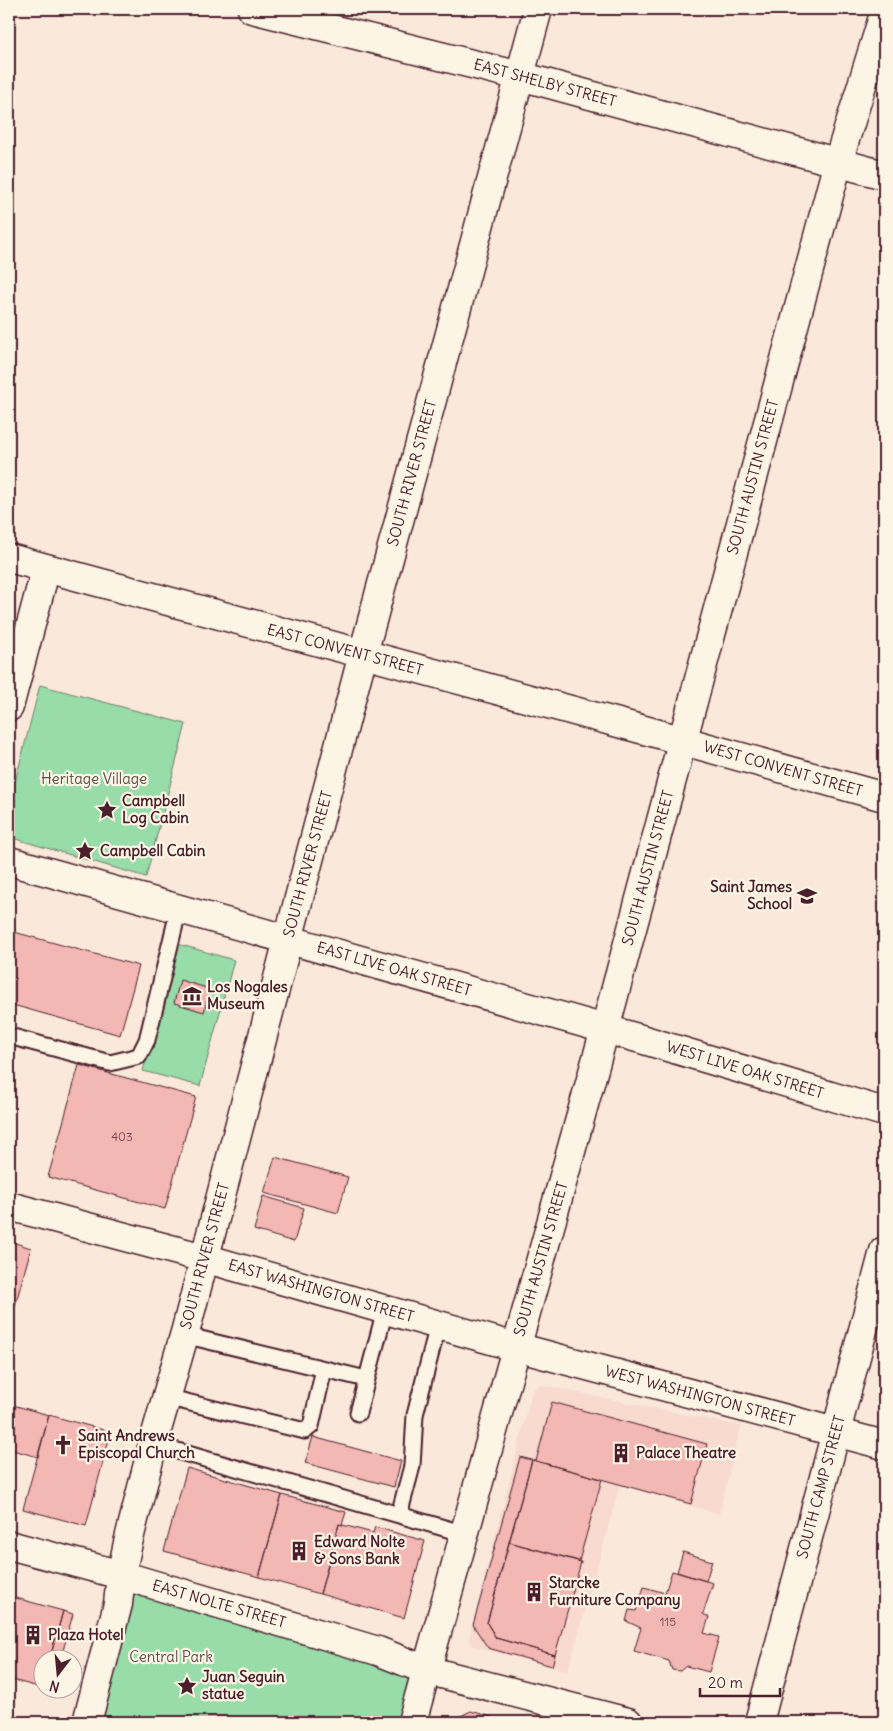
<svg xmlns="http://www.w3.org/2000/svg" width="893" height="1731" viewBox="0 0 893 1731" font-family="Delius,sans-serif">
	<style>
		.built { fill: #f8dacf }
		.green { fill: #97dca9; stroke: #707e6a }
		.building { fill: #f3b7b4; stroke: #4a1f2b }
		.lines { fill: none; stroke-linecap: round; stroke-linejoin: round }
		.lane-casing { stroke: #4a1f2b; stroke-width: 19 }
		.street-casing { stroke: #4a1f2b; stroke-width: 31 }
		.secondary-casing { stroke: #4a1f2b; stroke-width: 31 }
		.lane { stroke: #fcf5e5; stroke-width: 15 }
		.street { stroke: #fcf5e5; stroke-width: 28 }
		.secondary { stroke: #fcf5e5; stroke-width: 28 }
		.labels { text-anchor: middle; stroke-width: 4.5; stroke-linejoin: round; paint-order: stroke }
		.number-label { font-size: 12px; fill: #74454d }
		.street-label { font-size: 15px; fill: #4a1f2b; stroke: #fcf5e5 }
		.park-label { font-size: 15px; fill: #5d4e4a; stroke: #fcf5e5 }
		.poi-label { font-size: 15px; font-weight: bold; fill: #4a1f2b; stroke: #fcf5e5; text-anchor: start }
	</style>
	<rect width="100%" height="100%" fill="#fae9db"/>
	<filter id="ink" filterUnits="userSpaceOnUse"><feTurbulence type="fractalNoise" baseFrequency=".02" numOctaves="2"/><feDisplacementMap in="SourceGraphic" scale="10" xChannelSelector="R" yChannelSelector="G"/><feConvolveMatrix kernelMatrix="1 2 1 2 8 2 1 2 1" color-interpolation-filters="sRGB"/></filter>
	<g filter="url(#ink)">
		<path class="built" d="M541 1385 741 1426 719 1514 620 1485 568 1671 473 1646 469 1638 532 1392 535 1388Z"/>
		<path class="green" d="M40 685 186 724 146 877 9 837V805Z
			M178 944 234 960 200 1086 143 1071Z
			M121 1575 426 1670 412 1722H87Z"/>
		<path class="building" d="M14 932 139 966 120 1035 9 1004V952Z
			M180 980 210 989 204 1012 174 1003Z
			M79 1065 196 1097 165 1209 48 1177Z
			M275 1157 348 1177 338 1213 264 1193Z
			M263 1196 304 1208 294 1242 254 1230Z
			M9 1241 31 1248 9 1328Z
			M552 1402 707 1444 691 1504 536 1461Z
			M9 1404 49 1415 38 1457 9 1449Z
			M49 1415 111 1432 86 1526 23 1509Z
			M313 1437 401 1461 394 1487 305 1463Z
			M520 1457 532 1460 487 1623 496 1638 555 1655 552 1666 488 1648 473 1625Z
			M532 1460 602 1479 579 1561 509 1542Z
			M187 1468 282 1495 259 1577 164 1551Z
			M282 1495 346 1512 342 1525 339 1524 320 1594 259 1577Z
			M339 1524 373 1533 375 1527 425 1541 404 1618 320 1594Z
			M509 1542 581 1562 555 1655 496 1638 487 1623Z
			M683 1552 712 1561 706 1581 677 1572Z
			M672 1571 713 1583 703 1614 709 1617 704 1633 719 1637 709 1672 686 1666 680 1671 672 1670 669 1661 634 1651 641 1628 626 1621 629 1610 636 1611 644 1587 665 1593Z
			M9 1596 63 1611 50 1658H42V1688L9 1679Z
			M63 1611 73 1614 61 1658H50Z
			M471 1711 492 1717 491 1722H453L454 1719Z"/>
		<g class="lines">
			<defs>
				<path id="lane" d="M9 1036 110 1063 139 1056 147 1040 179 908
					M184 1335 366 1379
					M166 1397 305 1431 311 1426 324 1369
					M358 1413 385 1310
					M153 1444 465 1534
					M399 1515 412 1466 415 1415 438 1325"/>
				<path id="street" d="M252 9 520 76 884 175
					M9 558 648 731 884 797
					M9 707 46 568
					M9 861 641 1039 884 1112
					M9 1206 204 1258 516 1347 884 1445
					M9 1545 121 1575 378 1651 426 1670 628 1722
					M87 1722 118 1604 121 1575 128 1543 153 1444 186 1329 363 654 538 9
					M759 1722 884 1251"/>
				<path id="secondary" d="M412 1722 605 1029 838 162 884 14"/>
			</defs>
			<use href="#lane" class="lane-casing"/>
			<use href="#street" class="street-casing"/>
			<use href="#secondary" class="secondary-casing"/>
			<use href="#lane" class="lane"/>
			<use href="#street" class="street"/>
			<use href="#secondary" class="secondary"/>
		</g>
	</g>
	<defs>
		<symbol id="sight-bare" viewBox="-9 -9 18 18"><path d="M0-6L1.8-2.2L6-1.7L2.9 1.2L3.7 5.4L0 3.3L-3.7 5.4L-2.9 1.2L-6-1.7L-1.8-2.2Z" fill="#4a1f2b" stroke="#fcf5e5" stroke-width="2.5" paint-order="stroke"/></symbol>
		<symbol id="school-bare" viewBox="-9 -9 18 18"><path d="M0-5L7-2L0 1L-7-2ZM-4 1L0 2.5L4 1V4Q0 6-4 4Z" fill="#4a1f2b" stroke="#fcf5e5" stroke-width="2.5" paint-order="stroke"/></symbol>
		<symbol id="museum-bare" viewBox="-9 -9 18 18"><path d="M0-6L6-3V-2H-6V-3ZM-5-1h2V3h-2ZM-1-1h2V3h-2ZM3-1h2V3H3ZM-6 4H6V6H-6Z" fill="#4a1f2b" stroke="#fcf5e5" stroke-width="2.5" paint-order="stroke"/></symbol>
		<symbol id="church-bare" viewBox="-9 -9 18 18"><path d="M-1.2-6h2.4v3.5h3.3v2.4h-3.3V6h-2.4V-.1h-3.3v-2.4h3.3Z" fill="#4a1f2b" stroke="#fcf5e5" stroke-width="2.5" paint-order="stroke"/></symbol>
		<symbol id="building-bare" viewBox="-9 -9 18 18"><path d="M-4-6H4V6H1V3H-1V6H-4ZM-2.5-4.3h1.7v1.8h-1.7ZM.8-4.3h1.7v1.8H.8ZM-2.5-1h1.7V.8h-1.7ZM.8-1h1.7V.8H.8Z" fill="#4a1f2b" stroke="#fcf5e5" stroke-width="2.5" paint-order="stroke"/></symbol>
	</defs>
	<g fill-rule="evenodd">
		<use href="#sight-bare" x="93" y="796" width="28" height="28"/>
		<use href="#sight-bare" x="71" y="837" width="28" height="28"/>
		<use href="#school-bare" x="793" y="882" width="28" height="28"/>
		<use href="#museum-bare" x="178" y="982" width="28" height="28"/>
		<use href="#church-bare" x="49" y="1431" width="28" height="28"/>
		<use href="#building-bare" x="607" y="1439" width="28" height="28"/>
		<use href="#building-bare" x="285" y="1537" width="28" height="28"/>
		<use href="#building-bare" x="520" y="1578" width="28" height="28"/>
		<use href="#building-bare" x="19" y="1621" width="28" height="28"/>
		<use href="#sight-bare" x="173" y="1672" width="28" height="28"/>
	</g>
	<g class="labels">
		<g class="number-label">
			<text x="122" y="1141">403</text>
			<text x="668" y="1626">115</text>
		</g>
		<g class="street-label">
			<text transform="translate(545 83) rotate(15)" y="5">EAST SHELBY STREET</text>
			<text transform="translate(412 473) rotate(-75)" y="5">SOUTH RIVER STREET</text>
			<text transform="translate(753 477) rotate(-75)" y="5">SOUTH AUSTIN STREET</text>
			<text transform="translate(345 650) rotate(15)" y="5">EAST CONVENT STREET</text>
			<text transform="translate(783 769) rotate(16)" y="5">WEST CONVENT STREET</text>
			<text transform="translate(308 864) rotate(-75)" y="5">SOUTH RIVER STREET</text>
			<text transform="translate(648 868) rotate(-75)" y="5">SOUTH AUSTIN STREET</text>
			<text transform="translate(394 969) rotate(16)" y="5">EAST LIVE OAK STREET</text>
			<text transform="translate(745 1070) rotate(17)" y="5">WEST LIVE OAK STREET</text>
			<text transform="translate(205 1256) rotate(-75)" y="5">SOUTH RIVER STREET</text>
			<text transform="translate(541 1259) rotate(-74)" y="5">SOUTH AUSTIN STREET</text>
			<text transform="translate(321 1291) rotate(16)" y="5">EAST WASHINGTON STREET</text>
			<text transform="translate(700 1396) rotate(15)" y="5">WEST WASHINGTON STREET</text>
			<text transform="translate(821 1487) rotate(-75)" y="5">SOUTH CAMP STREET</text>
			<text transform="translate(219 1604) rotate(16)" y="5">EAST NOLTE STREET</text>
		</g>
		<g class="park-label">
			<text x="94" y="784">Heritage Village</text>
			<text x="171" y="1662">Central Park</text>
		</g>
		<g class="poi-label">
			<text x="122" y="806">Campbell<tspan x="122" dy="17">Log Cabin</tspan></text>
			<text x="100" y="856">Campbell Cabin</text>
			<text x="792" y="892" text-anchor="end">Saint James<tspan x="792" dy="17">School</tspan></text>
			<text x="207" y="992">Los Nogales<tspan x="207" dy="17">Museum</tspan></text>
			<text x="78" y="1441">Saint Andrews<tspan x="78" dy="17">Episcopal Church</tspan></text>
			<text x="636" y="1458">Palace Theatre</text>
			<text x="314" y="1547">Edward Nolte<tspan x="314" dy="17">&amp; Sons Bank</tspan></text>
			<text x="549" y="1588">Starcke<tspan x="549" dy="17">Furniture Company</tspan></text>
			<text x="48" y="1640">Plaza Hotel</text>
			<text x="202" y="1682">Juan Seguin<tspan x="202" dy="17">statue</tspan></text>
		</g>
	</g>
	<rect width="893" height="1731" fill="none" stroke="#fcf5e5" stroke-width="30"/>
	<rect x="15" y="15" width="863" height="1701" fill="none" stroke="#4a1f2b" stroke-width="2" filter="url(#ink)"/>
	<g transform="translate(58 1674) rotate(196)"><circle r="24" fill="#fcf5e5" stroke="#b59f9b"/>
	<path d="M0-4L9 19L0 12L-9 19Z" fill="#4a1f2b"/>
	<text y="-8" font-size="14" font-weight="bold" text-anchor="middle" fill="#4a1f2b">N</text>
	</g>
	<path d="M700 1688v8h80v-8" fill="none" stroke="#4a1f2b" stroke-width="2.5"/>
	<text x="708" y="1688" font-size="15" fill="#4a1f2b" stroke="#fcf5e5" stroke-width="4" paint-order="stroke">20 m</text>
</svg>
